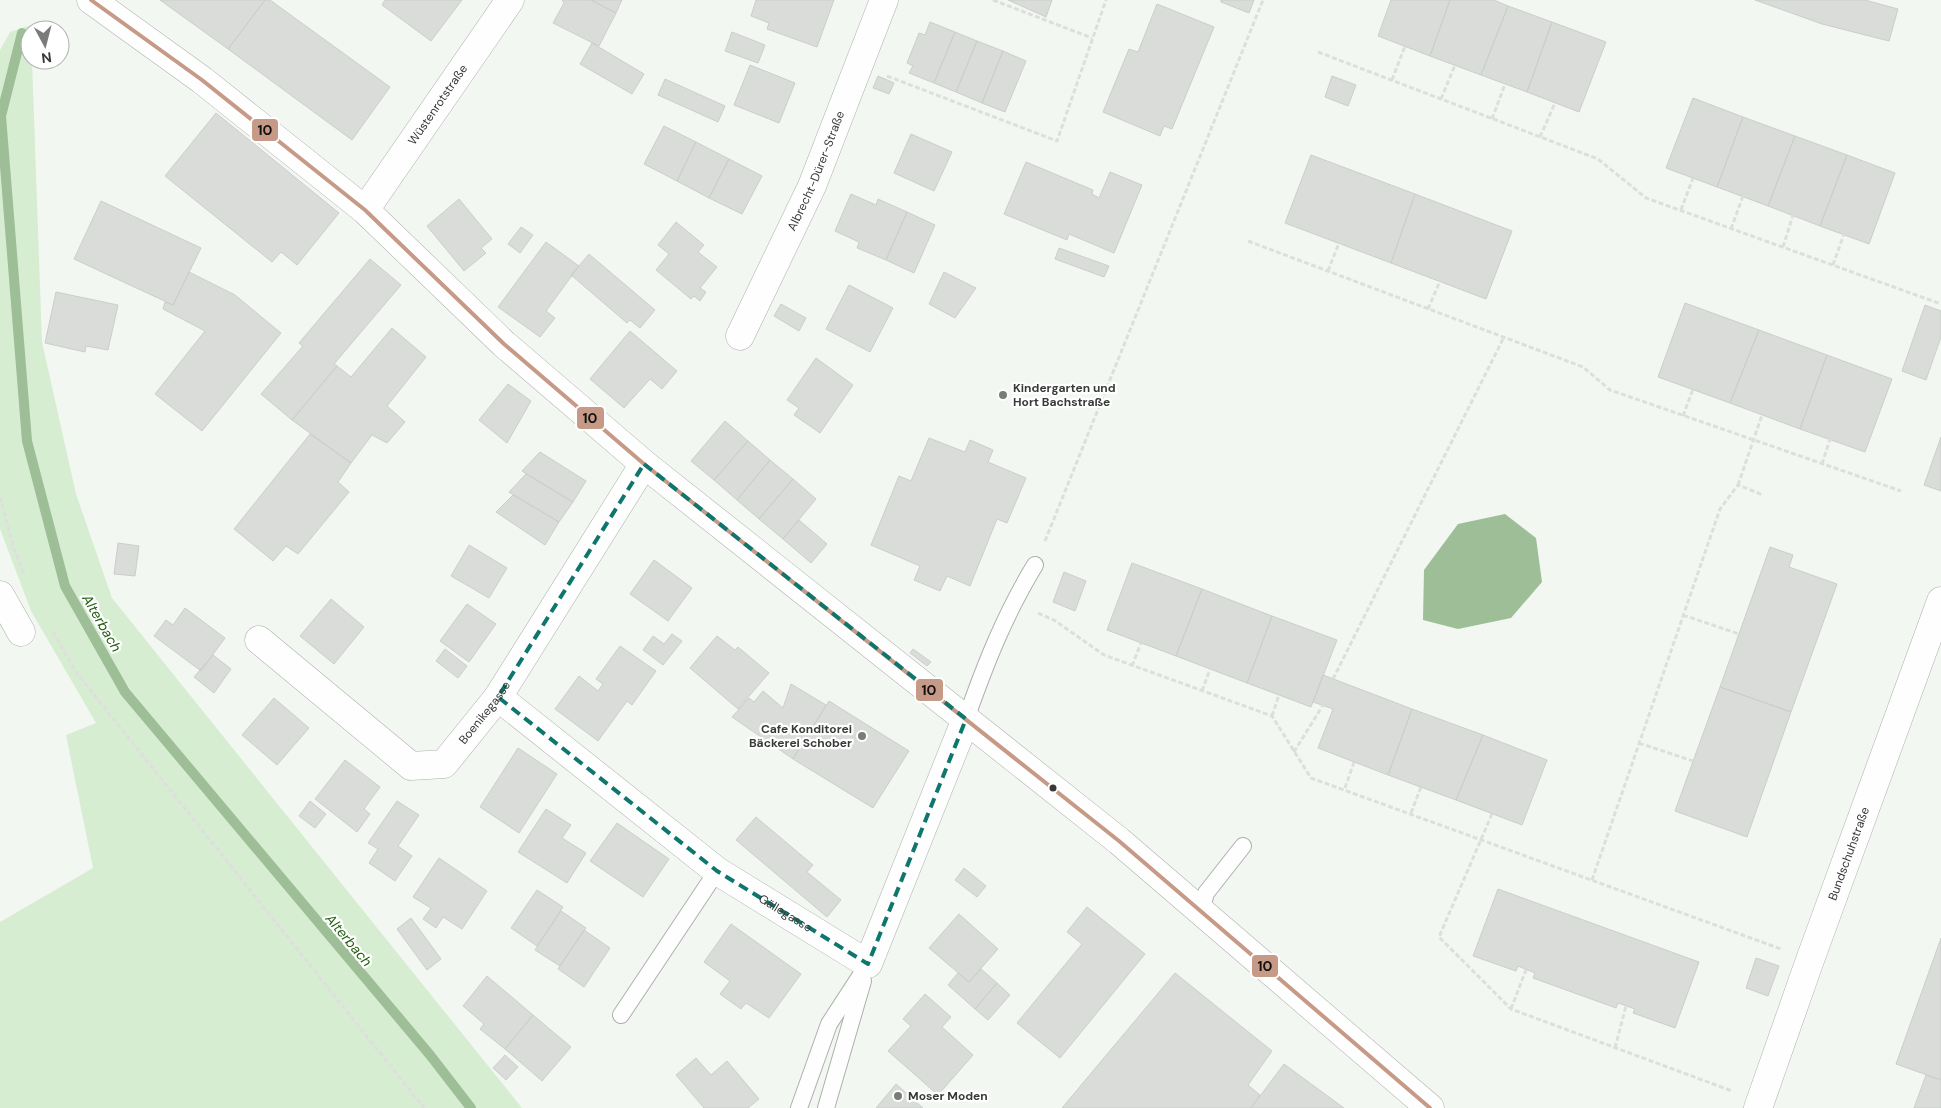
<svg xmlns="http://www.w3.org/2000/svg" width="1941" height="1108" viewBox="0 0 1941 1108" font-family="'DM Sans',sans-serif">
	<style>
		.green { fill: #d7edd2 }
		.water { fill: #9dbe96 }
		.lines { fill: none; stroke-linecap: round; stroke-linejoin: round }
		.stream { stroke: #9dbe96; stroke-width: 10 }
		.building { fill: #d9dcd9; stroke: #cbceca }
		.service-casing { stroke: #adb0ad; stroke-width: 18 }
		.minor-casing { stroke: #adb0ad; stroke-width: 29 }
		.tertiary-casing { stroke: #adb0ad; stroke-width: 29 }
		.path { stroke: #dedede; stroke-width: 3; stroke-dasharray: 5 2.5; stroke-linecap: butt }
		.service { stroke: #fdfefd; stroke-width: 16 }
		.minor { stroke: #fdfefd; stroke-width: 28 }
		.tertiary { stroke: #fdfefd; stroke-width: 28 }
		.bus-1-casing { stroke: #fff; stroke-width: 8 }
		.bus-1 { stroke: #c79a87; stroke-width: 4 }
		.marked { fill: none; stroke: #0f766e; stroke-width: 4; stroke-dasharray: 10 6; stroke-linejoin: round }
		.poi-dot { fill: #797c79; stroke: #fff; stroke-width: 2 }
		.bus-dot { fill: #383a38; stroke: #fff; stroke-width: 2 }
		.labels { text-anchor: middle; stroke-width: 4.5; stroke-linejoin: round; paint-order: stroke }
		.street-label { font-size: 12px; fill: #383a38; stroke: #fff }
		.poi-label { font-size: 12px; font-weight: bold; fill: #383a38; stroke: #fff; text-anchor: start }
		.water-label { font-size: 14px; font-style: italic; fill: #205c0e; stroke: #fff }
		.line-badge { stroke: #fff; stroke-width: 2 }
		.pale-badge-label { font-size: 14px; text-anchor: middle; font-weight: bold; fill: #111 }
	</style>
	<rect width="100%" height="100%" fill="#f3f7f2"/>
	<path class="green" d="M31 25 30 60H32L42 342 76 494 112 598 522 1108H0V922L93 868 66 735 96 723 31 611 0 529V50L10 32Z"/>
	<path class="water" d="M1505 514 1536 538 1542 582 1511 618 1458 629 1423 620 1424 570 1458 524Z"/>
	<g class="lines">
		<path class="stream" d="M22 33 1 116 27 441 65 586 125 692 430 1055 471 1108"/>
	</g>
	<path class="building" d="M160 0H265L228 49Z
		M265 0H270L390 87 352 140 228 49Z
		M385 0H462L431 41 382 5Z
		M562 0H591L616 13 599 46 553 23 564 3Z
		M591 0H622L616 13Z
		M756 0H834L817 47 767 29 769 23 751 16Z
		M1008 0H1052L1046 17Z
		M1221 0H1254L1249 13 1221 2Z
		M1391 0H1450L1430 56 1378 36Z
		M1450 0H1494L1508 6 1481 75 1430 56Z
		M1755 0H1865L1898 9 1889 41 1822 24Z
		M1157 4 1214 27 1172 129 1164 126 1160 136 1103 112 1129 49 1138 52Z
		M1508 6 1552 22 1527 92 1481 75Z
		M930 22 955 32 934 83 909 73 913 66 907 63 919 33 925 35Z
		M1552 22 1606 42 1579 112 1527 92Z
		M732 32 765 45 758 63 725 51Z
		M955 32 977 41 956 92 934 83Z
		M977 41 1003 51 982 103 956 92Z
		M592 43 644 74 632 94 580 64Z
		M1003 51 1026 61 1005 112 982 103Z
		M750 65 795 83 779 123 734 105Z
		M878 76 894 83 889 94 873 88Z
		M1332 76 1356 85 1348 106 1325 97Z
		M665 79 725 106 718 122 658 95Z
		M1693 98 1743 117 1717 187 1666 168Z
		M216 113 339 213 297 265 281 252 272 262 165 176Z
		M1743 117 1795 136 1768 206 1717 187Z
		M664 126 696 142 677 181 644 164Z
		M911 134 952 152 934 191 894 173Z
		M1795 136 1847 155 1820 226 1768 206Z
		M696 142 729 159 709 198 677 181Z
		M1311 155 1415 194 1391 263 1285 223Z
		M1847 155 1895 173 1869 244 1820 226Z
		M729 159 762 176 742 214 709 198Z
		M1026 162 1093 190 1092 194 1099 198 1110 172 1142 185 1114 253 1069 234 1067 240 1004 214Z
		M851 194 876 205 878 199 907 212 886 260 857 248 859 242 835 231Z
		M1415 194 1512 231 1486 299 1391 263Z
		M459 199 492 239 481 248 486 253 464 271 427 226Z
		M101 201 201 248 173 305 74 259Z
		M907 212 935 225 914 273 886 260Z
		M676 222 704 245 698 252 717 267 700 288 706 292 700 301 694 296 691 299 656 270 669 254 658 245Z
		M521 227 533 235 520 253 508 244Z
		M546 242 579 266 546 311 555 318 540 337 498 307Z
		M1059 248 1109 266 1104 277 1055 259Z
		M589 254 655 310 640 328 630 320 627 323 571 275Z
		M370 259 401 285 334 364 337 366 292 420 261 394 303 346 299 343Z
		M189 272 235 295 281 333 202 431 155 394 205 331 163 309 165 302 173 305Z
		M944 272 976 288 955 318 929 304Z
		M849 285 893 308 870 352 826 329Z
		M56 292 118 305 108 350 86 346 85 352 45 343Z
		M1685 303 1759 330 1730 403 1658 377Z
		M781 304 806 318 799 331 774 316Z
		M1925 305 1941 311V337L1926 380 1902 371Z
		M392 328 426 357 387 406 405 422 387 443 372 435 351 463 292 420 337 366 351 377Z
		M1759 330 1827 355 1800 429 1730 403Z
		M630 331 677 371 662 389 650 379 624 408 590 379Z
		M1827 355 1892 379 1865 452 1800 429Z
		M816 358 853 385 820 433 794 415 799 408 787 400Z
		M508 384 531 401 507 443 479 420Z
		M725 421 748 441 714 480 691 461Z
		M310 434 351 463 338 482 349 492 298 554 286 546 273 561 234 529Z
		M1941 437V491L1924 485Z
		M929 438 965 452 970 440 993 450 988 462 1026 478 1007 523 997 519 970 586 947 576 940 591 914 580 920 566 871 545 899 476 911 481Z
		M748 441 770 460 737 500 714 480Z
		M540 452 586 481 573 502 522 471Z
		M770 460 793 479 759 519 737 500Z
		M526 474 573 502 559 522 509 492Z
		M793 479 816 499 783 539 759 519Z
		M513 495 559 522 545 545 496 512Z
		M799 520 827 544 811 563 783 539Z
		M118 543 139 546 135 576 114 574Z
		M469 545 507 568 489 598 451 576Z
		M1770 547 1793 555 1789 567 1837 584 1791 712 1720 687Z
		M654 560 692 588 668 621 630 594Z
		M1132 563 1202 589 1176 656 1107 630Z
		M1064 572 1086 581 1075 611 1053 602Z
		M1202 589 1272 616 1247 683 1176 656Z
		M331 599 364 627 334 664 300 636Z
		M467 604 496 624 469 662 440 641Z
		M185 608 225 638 201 671 154 636 166 620 173 625Z
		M1272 616 1337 640 1311 707 1247 683Z
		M672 634 682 641 663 665 643 650 653 636 664 644Z
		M717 636 735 650 738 647 769 673 738 709 690 668Z
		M620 646 656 671 632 705 627 701 598 741 555 709 579 676 598 691 603 684 596 679Z
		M445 649 467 666 458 678 436 661Z
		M913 649 931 662 927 666 910 653Z
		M213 655 231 669 214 693 194 677Z
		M1323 675 1412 709 1388 775 1318 748 1333 709 1313 702Z
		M791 684 826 705 793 759 732 717 749 698 754 702 763 691 783 708Z
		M1720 687 1791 712 1747 837 1675 811Z
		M274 698 309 728 277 765 242 735Z
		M829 701 909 751 873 808 793 759Z
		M1412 709 1483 735 1456 800 1388 775Z
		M1483 735 1547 760 1522 825 1456 800Z
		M518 748 557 774 519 833 480 807Z
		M345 760 380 787 364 809 370 814 357 832 315 799Z
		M310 801 326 814 315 828 299 816Z
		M397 801 419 815 398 846 412 856 395 881 369 863 378 849 368 843Z
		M546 809 571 825 562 838 586 853 567 883 518 852Z
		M756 817 813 865 807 872 841 900 827 917 736 840Z
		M617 823 669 859 643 897 590 861Z
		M439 858 487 891 462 929 443 917 436 928 423 919 431 908 413 897Z
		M964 868 986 886 977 897 955 880Z
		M1498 889 1699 962 1675 1028 1633 1013 1635 1009 1618 1003 1616 1008 1533 978 1535 973 1518 966 1516 971 1473 956Z
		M537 890 563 907 537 946 511 928Z
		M1087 907 1145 954 1060 1058 1017 1023 1082 944 1067 932Z
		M561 911 586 928 560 966 535 950Z
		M959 914 998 949 969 982 929 948Z
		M411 918 441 959 427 970 397 929Z
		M731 924 801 974 769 1018 746 1003 741 1009 720 994 730 981 704 962Z
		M584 930 610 948 584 987 558 969Z
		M1941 938V1080L1896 1064Z
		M1756 958 1779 966 1768 996 1746 988Z
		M981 969 997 983 975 1009 948 985 958 973 969 982Z
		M1175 973 1272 1051 1248 1085 1260 1095 1251 1108H1062Z
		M487 976 533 1015 505 1049 480 1029 484 1024 463 1006Z
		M997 983 1010 995 988 1020 975 1009Z
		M925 994 951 1017 942 1027 973 1055 938 1095 888 1051 911 1026 903 1019Z
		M533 1015 571 1047 542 1081 505 1049Z
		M505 1055 518 1067 506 1080 493 1068Z
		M696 1058 711 1075 727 1061 759 1099 748 1108H704L676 1075Z
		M1284 1064 1344 1108H1251Z
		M1926 1075 1941 1080V1108H1914Z
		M896 1084 923 1108H876Z"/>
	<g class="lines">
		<defs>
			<path id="service" d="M966 719C985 665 1005 614 1035 565
				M1201 911 1206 893 1243 846
				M621 1015 717 871
				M799 1108 829 1024 868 964
				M826 1108 863 981"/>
			<g id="minor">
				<path id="s1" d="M365 210 510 0"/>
				<path id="s2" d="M740 336 812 186 884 0"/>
				<path d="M0 595 21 632"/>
				<path id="s3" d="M259 640 411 766 444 764 498 697 644 464"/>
				<path id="s4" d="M498 697 717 871 868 964 966 719"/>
				<path id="s5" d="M1758 1108 1810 960 1941 601"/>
			</g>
			<path id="tertiary" d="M91 0 202 80 365 210 504 344 644 464 1119 841 1430 1108"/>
		</defs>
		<use href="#service" class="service-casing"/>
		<use href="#minor" class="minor-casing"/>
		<use href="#tertiary" class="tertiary-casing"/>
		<path class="path" d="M993 0 1092 38
			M1318 52 1598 159 1646 198 1941 304
			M887 76 1057 141 1106 0
			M1392 80 1405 46
			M1441 99 1455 65
			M1492 119 1505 84
			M1540 137 1555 103
			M1681 210 1693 178
			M1731 229 1743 196
			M1248 241 1583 367 1610 390 1901 491
			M1783 247 1793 215
			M1833 265 1844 234
			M1328 271 1339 243
			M1428 309 1440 281
			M1683 416 1693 389
			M1822 464 1830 439
			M1738 485 1762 415
			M0 497 14 549 24 573
			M1045 541 1263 0
			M1038 613 1054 620 1104 655 1272 716 1311 778 1781 949
			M1683 615 1739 634
			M53 632 76 672 424 1108
			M1132 666 1141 643
			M1333 679 1504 337
			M1202 691 1210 669
			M1272 716 1279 695
			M1639 743 1693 761
			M1294 752 1323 705
			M1345 788 1354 762
			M1411 813 1421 787
			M1492 814 1439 937 1511 1009 1732 1091
			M1592 880 1720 509 1738 485 1763 495
			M1511 1009 1526 970
			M1615 1048 1626 1006"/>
		<use href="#service" class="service"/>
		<use href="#minor" class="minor"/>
		<use href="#tertiary" class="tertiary"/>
		<defs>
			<path id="bus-1" d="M91 0 202 80 365 210 504 344 644 464 1119 841 1430 1108"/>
		</defs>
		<use href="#bus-1" class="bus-1-casing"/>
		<use href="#bus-1" class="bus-1"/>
	</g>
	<path class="marked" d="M644 464 966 719 868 964 717 871 498 697Z"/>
	<g class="poi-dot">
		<circle cx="1003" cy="395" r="5"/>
		<circle cx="862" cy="736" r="5"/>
		<circle cx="898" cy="1096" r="5"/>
	</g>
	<circle class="bus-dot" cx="1053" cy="788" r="4.5"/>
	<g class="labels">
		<g class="street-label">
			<text dy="4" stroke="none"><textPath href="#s1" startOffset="128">Wüstenrotstraße</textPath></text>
			<text dy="4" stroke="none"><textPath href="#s2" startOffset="182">Albrecht-Dürer-Straße</textPath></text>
			<text dy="4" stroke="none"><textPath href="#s3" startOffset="296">Boenikegasse</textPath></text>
			<text dy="4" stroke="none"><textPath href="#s5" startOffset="270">Bundschuhstraße</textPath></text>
			<text dy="4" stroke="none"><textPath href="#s4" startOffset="360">Gällegasse</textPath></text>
		</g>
		<g class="poi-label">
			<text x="1013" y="392">Kindergarten und<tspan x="1013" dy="14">Hort Bachstraße</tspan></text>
			<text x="852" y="733" text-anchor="end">Cafe Konditorei<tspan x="852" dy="14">Bäckerei Schober</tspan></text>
			<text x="908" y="1100">Moser Moden</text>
		</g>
		<g class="water-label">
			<text transform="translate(102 623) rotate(60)" y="5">Alterbach</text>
			<text transform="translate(349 940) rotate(50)" y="5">Alterbach</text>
		</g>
	</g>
	<g class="line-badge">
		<rect x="251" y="118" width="28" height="24" rx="5" fill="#c79a87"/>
		<rect x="576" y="406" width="29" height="24" rx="5" fill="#c79a87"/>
		<rect x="915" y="678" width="29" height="24" rx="5" fill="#c79a87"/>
		<rect x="1251" y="954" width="28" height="24" rx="5" fill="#c79a87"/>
	</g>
	<g class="pale-badge-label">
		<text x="265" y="135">10</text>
		<text x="590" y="423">10</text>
		<text x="929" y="695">10</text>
		<text x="1265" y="971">10</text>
	</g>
	<g transform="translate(45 45) rotate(173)"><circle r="24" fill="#ffffff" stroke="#afb0af"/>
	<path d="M0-4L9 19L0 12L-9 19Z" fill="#797c79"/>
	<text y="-8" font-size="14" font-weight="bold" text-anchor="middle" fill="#383a38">N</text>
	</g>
</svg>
